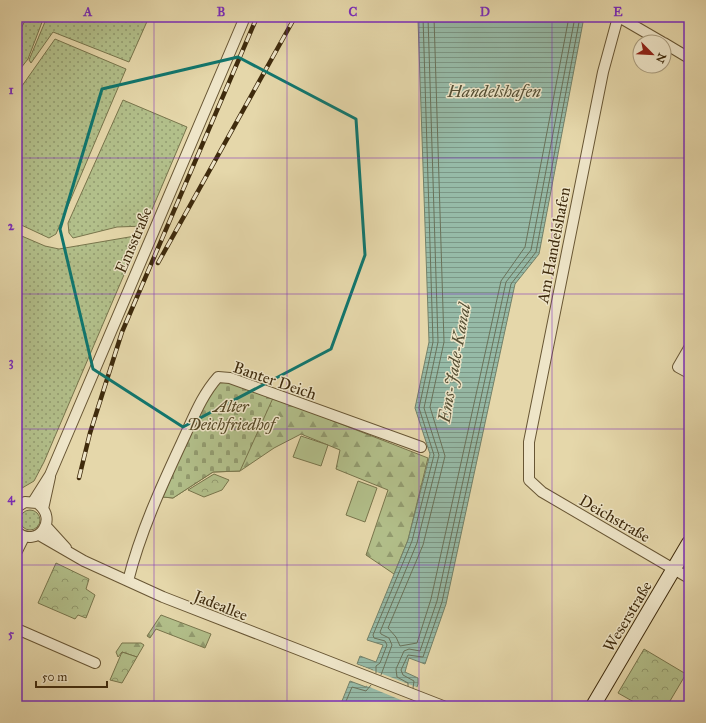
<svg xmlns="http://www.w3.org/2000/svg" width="706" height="723" viewBox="0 0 706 723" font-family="'IM FELL Great Primer',serif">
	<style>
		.grass { fill: url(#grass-dots); stroke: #78754c }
		.forest { fill: url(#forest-firs); stroke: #78754c }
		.cemetery { fill: url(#cemetery-stones); stroke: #78754c }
		.park { fill: url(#park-crowns); stroke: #78754c }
		.pitch { fill: #b2bf8a; stroke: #78754c }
		.water { fill: url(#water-rules); stroke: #738169 }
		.pier { fill: #e5d7aa }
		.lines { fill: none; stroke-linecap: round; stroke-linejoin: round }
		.shore { stroke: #6a725a; stroke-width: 1 }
		.street-casing { stroke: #685634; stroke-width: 12 }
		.secondary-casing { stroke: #3f2b0d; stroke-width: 16 }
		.street { stroke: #eee5c8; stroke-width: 10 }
		.secondary { stroke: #eee5c8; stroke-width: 14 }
		.rail-casing { stroke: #3f2b0d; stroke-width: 4.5 }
		.rail { stroke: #eee5c8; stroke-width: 3; stroke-dasharray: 9; stroke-linecap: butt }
		.marked { fill: none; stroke: #0f766e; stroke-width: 3; stroke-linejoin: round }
		.grid { fill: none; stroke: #7b2cbf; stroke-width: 1; stroke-opacity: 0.55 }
		.labels { text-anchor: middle; stroke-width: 3; stroke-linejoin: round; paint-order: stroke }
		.street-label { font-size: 16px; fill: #3f2b0d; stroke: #eee5c8 }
		.park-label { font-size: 16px; font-style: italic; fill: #564926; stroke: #eee5c8 }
		.water-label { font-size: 17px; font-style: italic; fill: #554f34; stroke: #eee5c8 }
		.neatline { fill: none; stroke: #7b2cbf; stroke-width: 1.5 }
		.grid-label { font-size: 13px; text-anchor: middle; font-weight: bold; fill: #7b2cbf }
	</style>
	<defs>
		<pattern id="grass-dots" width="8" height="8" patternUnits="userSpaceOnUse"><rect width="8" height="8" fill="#b2bf8a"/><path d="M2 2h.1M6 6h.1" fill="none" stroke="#929b6f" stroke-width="1.8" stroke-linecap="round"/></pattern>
		<pattern id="forest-firs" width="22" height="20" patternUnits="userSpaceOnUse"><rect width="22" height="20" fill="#b2bf8a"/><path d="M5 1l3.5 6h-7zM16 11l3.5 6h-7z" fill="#929b6f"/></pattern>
		<pattern id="cemetery-stones" width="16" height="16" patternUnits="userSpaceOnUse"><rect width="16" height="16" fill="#b2bf8a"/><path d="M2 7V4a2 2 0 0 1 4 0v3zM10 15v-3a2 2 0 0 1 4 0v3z" fill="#929b6f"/></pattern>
		<pattern id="park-crowns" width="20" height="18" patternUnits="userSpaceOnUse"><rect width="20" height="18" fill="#b2bf8a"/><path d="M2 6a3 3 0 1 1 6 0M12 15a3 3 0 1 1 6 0" fill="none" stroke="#929b6f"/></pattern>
		<pattern id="water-rules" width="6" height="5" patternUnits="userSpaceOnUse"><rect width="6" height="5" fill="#96baa7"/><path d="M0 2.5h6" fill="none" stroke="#7c9786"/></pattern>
	</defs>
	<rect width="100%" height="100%" fill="#e5d7aa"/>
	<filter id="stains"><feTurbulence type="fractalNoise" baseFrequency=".005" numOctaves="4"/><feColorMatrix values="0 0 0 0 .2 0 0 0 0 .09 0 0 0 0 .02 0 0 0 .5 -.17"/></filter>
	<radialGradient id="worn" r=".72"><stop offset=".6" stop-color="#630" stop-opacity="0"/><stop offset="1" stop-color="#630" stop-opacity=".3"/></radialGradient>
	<path class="grass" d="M27 17H44L28 59 17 73V36Z
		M47 17H149L129 62 53 32 31 63 29 60Z
		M55 39 126 69 56 234 49 238 17 223V93Z
		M123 100 187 127 145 226 117 227 73 238 69 233 68 223Z
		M17 234 45 246 59 249 141 235 44 462 34 481 17 491Z
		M20 520a10 10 0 1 1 20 0a10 10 0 1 1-20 0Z"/>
	<path class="forest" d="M231 381 428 458 408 540 394 574 366 555 388 490 336 469 340 450 301 434 274 448 240 471 213 472 173 498 163 497Z
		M161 615 211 634 205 648 156 629 150 638 147 636Z
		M122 643H141L144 645 137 657 122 652 118 657 116 652Z"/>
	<path class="cemetery" d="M219 380 231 381 273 398 240 471 213 472 173 498 163 497 207 393Z"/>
	<path class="park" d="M214 474 229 480 222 490 204 497 188 490Z
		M56 563 89 579 86 589 95 595 86 618 78 615 75 619 38 603Z
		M644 649 686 674 667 706H641L618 693Z
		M122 652 137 657 122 683 110 680Z"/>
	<path class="pitch" d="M301 436 328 445 321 466 293 457Z
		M358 481 377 488 365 522 346 515Z"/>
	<path class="water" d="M420 17H584L539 254 515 284 446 604 425 664 409 658 405 672 418 678V684L411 704V706H340L350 681 366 687 373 670 357 664 360 656 376 662 383 645 367 640 408 540 430 454 415 408 429 342 418 20Z"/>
	<path class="pier" d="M356 664 419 688 413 705 350 679 365 684 371 671 356 666Z"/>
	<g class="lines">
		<path class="shore" d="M434 17 444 342 430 407 445 456 423 545 388 628 396 637 400 646 417 643 431 599 501 281 525 247 569 17
			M376 673V666L380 663 387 645 385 641 374 638 373 635 412 541 434 455 419 408 433 342 423 17
			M381 675 392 645 389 638 381 634 380 632 417 543 439 455 424 408 438 342 428 17
			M408 686V683L397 677 396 669 404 651 409 649 420 651 437 601 506 282 531 250 575 17
			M413 688 414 681 403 675 401 670 408 655 423 657 442 602 511 284 536 252 580 17
			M344 706 352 687 366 691 371 685"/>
		<defs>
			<path id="street" d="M618 17 603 72 529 442V480L542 492 689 578
				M619 17 662 42
				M664 43 689 58
				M689 348 678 367 689 373
				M33 502 50 475 245 17
				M17 507 25 502 37 503C60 519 37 549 17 532
				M43 509 50 477
				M46 526 66 548
				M39 535 84 561 163 597 443 706
				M17 551 24 537
				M128 581C140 533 161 487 182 442 193 419 201 396 218 377L230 378 421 447
				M17 629 95 663"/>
			<path id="secondary" d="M593 706 689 543"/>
		</defs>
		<use href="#street" class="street-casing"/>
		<use href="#secondary" class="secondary-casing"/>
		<use href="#street" class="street"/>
		<use href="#secondary" class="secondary"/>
		<defs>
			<path id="rail" d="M158 263 295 17
				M79 478 90 433 122 332 257 17"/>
		</defs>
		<use href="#rail" class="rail-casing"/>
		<use href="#rail" class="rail"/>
	</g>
	<path class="marked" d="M238 57 356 119 365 255 331 349 183 427 93 369 60 229 102 89Z"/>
	<path class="grid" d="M154 17V706M287 17V706M419 17V706M552 17V706M17 158H689M17 294H689M17 429H689M17 565H689"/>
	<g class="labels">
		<g class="street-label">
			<text transform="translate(133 240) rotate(-67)" y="6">Emsstraße</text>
			<text transform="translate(553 245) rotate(-79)" y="6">Am Handelshafen</text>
			<text transform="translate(275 380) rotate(19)" y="6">Banter Deich</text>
			<text transform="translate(615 518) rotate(30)" y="6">Deichstraße</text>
			<text transform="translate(221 605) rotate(22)" y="6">Jadeallee</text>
			<text transform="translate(627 616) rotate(-59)" y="6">Weserstraße</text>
		</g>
		<g class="park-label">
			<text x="231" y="412">Alter<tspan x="231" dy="18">Deichfriedhof</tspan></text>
		</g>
		<g class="water-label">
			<text x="494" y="97">Handelshafen</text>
			<text transform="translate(454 363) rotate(-80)" y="6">Ems-Jade-Kanal</text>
		</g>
	</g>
	<rect width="706" height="723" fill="none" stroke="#e5d7aa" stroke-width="44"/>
	<g transform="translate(652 54) rotate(114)"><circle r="19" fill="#eee5c8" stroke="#a89b7d"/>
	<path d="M0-3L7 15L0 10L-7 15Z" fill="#8f2418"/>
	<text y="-6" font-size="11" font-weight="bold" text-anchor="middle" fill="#3f2b0d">N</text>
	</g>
	<path d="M36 681v6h71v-6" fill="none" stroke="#3f2b0d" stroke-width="2"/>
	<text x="42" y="681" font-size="12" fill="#3f2b0d" stroke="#eee5c8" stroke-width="3" paint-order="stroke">50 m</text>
	<rect x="22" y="22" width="662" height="679" class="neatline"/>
	<g class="grid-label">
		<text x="88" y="16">A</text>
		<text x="221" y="16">B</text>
		<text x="353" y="16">C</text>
		<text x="485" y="16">D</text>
		<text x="618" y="16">E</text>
		<text x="11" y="94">1</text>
		<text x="11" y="230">2</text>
		<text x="11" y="366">3</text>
		<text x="11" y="502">4</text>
		<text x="11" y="638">5</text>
	</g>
	<rect width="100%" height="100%" filter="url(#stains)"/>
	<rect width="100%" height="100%" fill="url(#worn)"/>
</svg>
